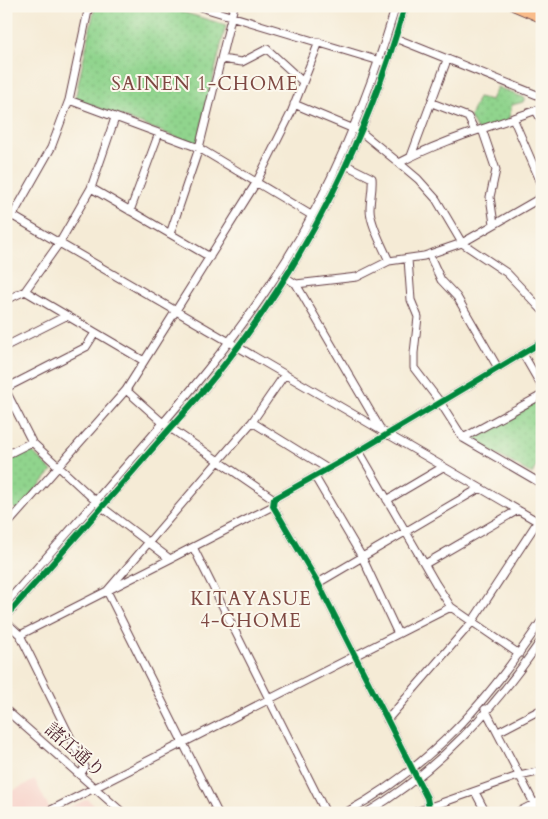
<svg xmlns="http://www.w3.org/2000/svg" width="548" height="819" viewBox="0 0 548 819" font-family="Cardo,'Noto Serif JP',serif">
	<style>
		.built { fill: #f7d1c9 }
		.park { fill: url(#park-dots); stroke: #6d7a5c }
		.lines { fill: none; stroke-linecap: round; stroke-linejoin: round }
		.minor-casing { stroke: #643e45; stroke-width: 9 }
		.major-casing { stroke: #643e45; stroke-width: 11 }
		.minor { stroke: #fff; stroke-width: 7 }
		.major { stroke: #f9bc8a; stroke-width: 9 }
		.cycleway-casing { stroke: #fbf7ec; stroke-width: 9 }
		.cycleway { stroke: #00873e; stroke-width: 6 }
		.labels { text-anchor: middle; stroke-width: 4; stroke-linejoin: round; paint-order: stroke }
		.street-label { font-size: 18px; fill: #4a1f2b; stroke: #fbf7ec }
		.neighbourhood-label { font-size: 19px; letter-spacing: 1px; fill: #7e4842; stroke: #fbf7ec }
	</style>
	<defs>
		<pattern id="park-dots" width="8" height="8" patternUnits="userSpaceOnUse" patternTransform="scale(1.25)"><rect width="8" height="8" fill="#90d48d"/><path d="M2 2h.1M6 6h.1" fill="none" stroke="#7eb67a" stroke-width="1.8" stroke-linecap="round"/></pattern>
	</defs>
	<rect width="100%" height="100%" fill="#fbf7ec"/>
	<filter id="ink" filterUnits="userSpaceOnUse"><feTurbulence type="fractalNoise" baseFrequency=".02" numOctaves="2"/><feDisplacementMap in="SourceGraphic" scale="10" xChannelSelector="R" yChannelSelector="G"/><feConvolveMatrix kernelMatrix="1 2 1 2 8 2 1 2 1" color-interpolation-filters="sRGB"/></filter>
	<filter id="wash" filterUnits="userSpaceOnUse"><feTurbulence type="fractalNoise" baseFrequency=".0096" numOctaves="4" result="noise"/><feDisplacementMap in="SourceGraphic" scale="20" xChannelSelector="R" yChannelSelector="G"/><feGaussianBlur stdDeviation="1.12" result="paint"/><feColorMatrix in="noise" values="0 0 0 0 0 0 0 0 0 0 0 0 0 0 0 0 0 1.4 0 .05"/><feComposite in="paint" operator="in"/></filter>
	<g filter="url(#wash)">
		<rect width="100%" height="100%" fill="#f5ebd6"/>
		<path class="built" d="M35 780 51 812 6 813V794Z
			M87 799 103 813H58Z"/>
		<path class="park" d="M95 6H162L226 25 197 145 75 99Z
			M497 87 525 98 523 102 512 105 508 122 478 132 470 117 478 97 491 100Z
			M541 398 542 456 532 474 474 442 475 438Z
			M31 450 52 471 17 512 6 498V463Z"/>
	</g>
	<g filter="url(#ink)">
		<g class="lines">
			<defs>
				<path id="minor" d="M197 6 383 62
					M395 38 542 97
					M221 59 242 62 267 49 303 82
					M69 100 199 148 311 215
					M432 103 468 117 475 131
					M294 104 361 132 399 163 418 179 436 199 462 243 507 273 542 310
					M536 111 542 121
					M513 118 542 185
					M482 129 496 170 490 197 494 224
					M411 156 447 60
					M399 163C444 139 494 126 542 108
					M346 165 372 178C373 189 370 199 370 209 370 224 383 247 389 261
					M91 188 210 257
					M130 211 159 133
					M6 212 542 524
					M6 222 13 215 51 148 69 100 89 6
					M170 234 199 148 234 6
					M429 254 441 280 457 297 498 368
					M408 259 411 300 418 317 414 353V368L440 402 463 438 542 484
					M285 277 296 284 357 277 389 261 424 256 462 243 542 197
					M296 284 380 428
					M25 291 144 361
					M6 300 25 291 60 242 91 188 115 118
					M6 346 66 316
					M523 354 542 387
					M6 388 86 347 95 333
					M126 390 163 423 274 499
					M6 391 32 442 102 507 170 559 193 547 326 813
					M252 422 328 469
					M463 438 542 395
					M359 451 436 584 451 607 519 654
					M6 455 32 442
					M315 477 362 557 398 634
					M387 500 443 467
					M6 526 126 390 256 183 291 113 319 42
					M193 547 273 506
					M425 564 518 510
					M318 583 480 488
					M107 591 252 422 285 374
					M107 591 218 813
					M13 609 6 603C46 558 86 512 125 467 182 402 237 337 283 265 334 185 369 96 396 6
					M6 616C58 558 109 499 160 440 182 415 204 391 224 365 307 260 368 135 405 6
					M6 622 20 635 85 767 80 775
					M20 635 170 559
					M485 709 539 813
					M6 710 123 813
					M387 720 472 622 538 521 542 513
					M498 732 542 709
					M475 792 486 813
					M45 813 451 607
					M345 813C433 765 487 702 542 620
					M366 813C440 769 494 709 542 639
					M413 813 515 777 542 771
					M430 813 427 798 318 583 273 506 274 499 349 457 542 342
					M516 813 542 800"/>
				<path id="major" d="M514 6 542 18"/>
			</defs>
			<use href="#minor" class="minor-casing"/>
			<use href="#major" class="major-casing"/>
			<use href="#minor" class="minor"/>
			<use href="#major" class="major"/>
			<defs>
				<path id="cycleway" d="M6 616C58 558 109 499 160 440 182 415 204 391 224 365 307 260 368 135 405 6
					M430 813 427 798 318 583 273 506 274 499 349 457 542 342"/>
			</defs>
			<use href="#cycleway" class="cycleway-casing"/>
			<use href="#cycleway" class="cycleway"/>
		</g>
	</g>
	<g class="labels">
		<g class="street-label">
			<text transform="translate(75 750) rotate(41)" y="6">諸江通り</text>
		</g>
		<g class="neighbourhood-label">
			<text x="205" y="90">SAINEN 1-CHOME</text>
			<text x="251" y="605">KITAYASUE<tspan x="251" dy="22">4-CHOME</tspan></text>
		</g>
	</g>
	<rect width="548" height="819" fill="none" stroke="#fbf7ec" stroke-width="25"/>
</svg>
